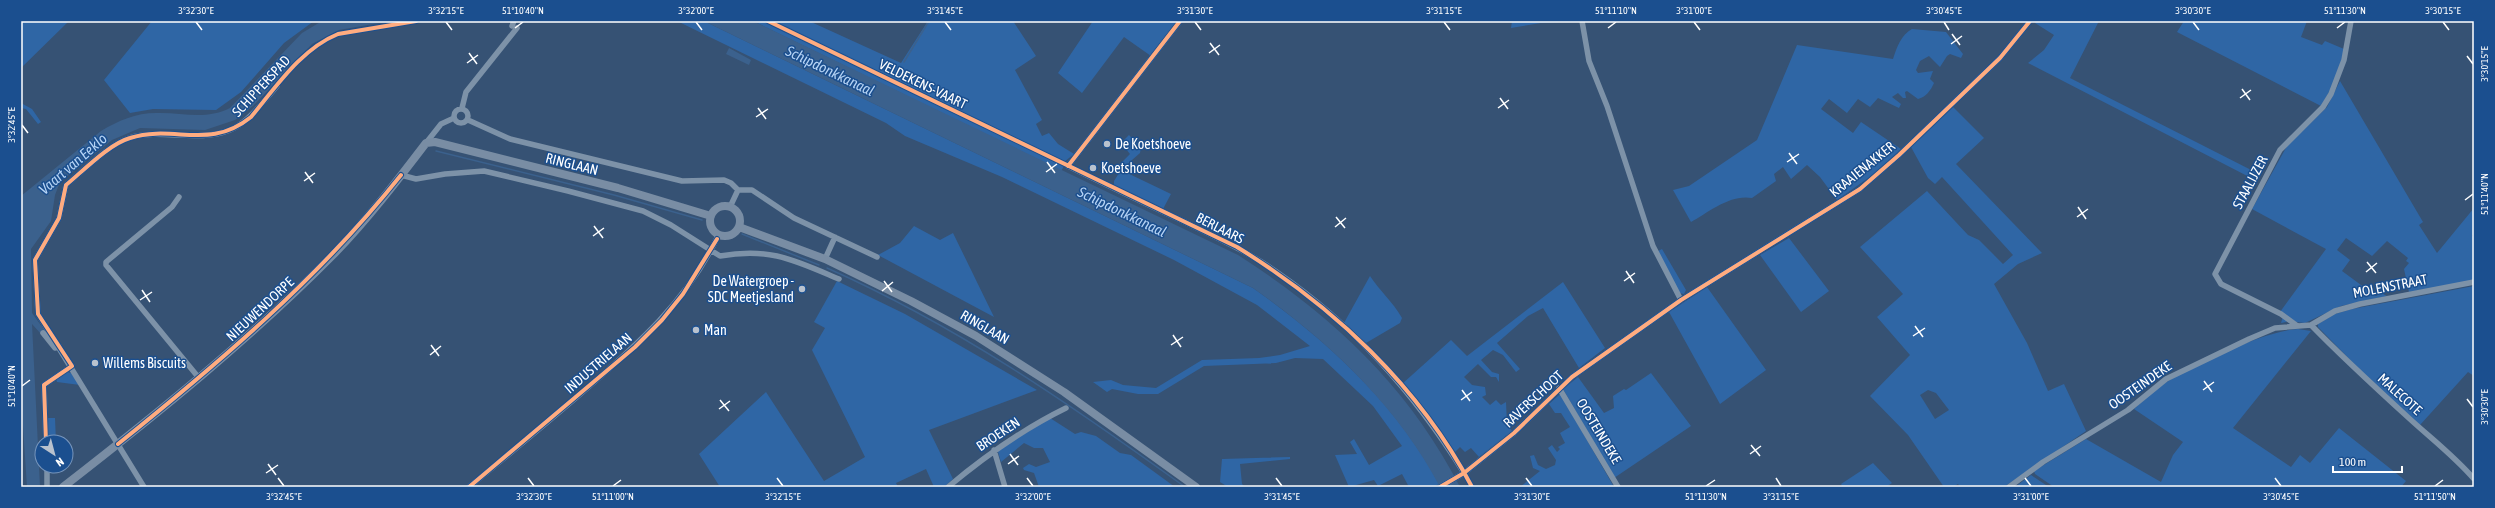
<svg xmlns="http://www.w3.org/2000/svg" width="2495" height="508" viewBox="0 0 2495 508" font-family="'Asap Condensed',sans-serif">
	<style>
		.green { fill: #2f66a5; fill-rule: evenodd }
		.water { fill: #3b618d }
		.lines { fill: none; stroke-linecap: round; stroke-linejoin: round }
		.stream { stroke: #3b618d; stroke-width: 1.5 }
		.street { stroke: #7d92a8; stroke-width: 5.5 }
		.secondary { stroke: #798da4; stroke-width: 8 }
		.cycleway-casing { stroke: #1b4f8f; stroke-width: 6 }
		.cycleway { stroke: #ffac80; stroke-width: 4 }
		.ticks { fill: none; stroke: #fff; stroke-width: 1.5 }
		.poi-dot { fill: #b9c2ce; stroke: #1b4f8f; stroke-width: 1.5 }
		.labels { text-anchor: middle; stroke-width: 3; stroke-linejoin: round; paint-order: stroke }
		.street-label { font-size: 14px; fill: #fff; stroke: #1b4f8f }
		.poi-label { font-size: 14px; fill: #fff; stroke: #1b4f8f; text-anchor: start }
		.water-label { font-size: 15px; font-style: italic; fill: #b5d3f5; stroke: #1b4f8f }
		.neatline { fill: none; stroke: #fff; stroke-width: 1.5 }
		.ticks-label { font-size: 10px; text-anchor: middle; fill: #fff }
	</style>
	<rect width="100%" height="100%" fill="#365274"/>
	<path class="green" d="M21 21H69L21 68Z
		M152 21H314L284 43 241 92 216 110 153 109 130 113 104 80Z
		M677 21H704L1253 288C1326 340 1396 403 1439 484L1433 487H1409L1402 474 1378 486 1374 480 1349 487 1335 455 1357 454 1350 442 1354 439 1369 465 1402 446 1373 406 1323 359 1295 358 1276 363 1204 366 1158 394H1138L1112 389 1107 392 1093 382 1111 380 1123 385 1156 388 1202 360 1259 358 1280 355 1310 346 1257 305 1174 260 1002 177 905 136 886 123Z
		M753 21H809L901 63 928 21H1013L1036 56 1015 70 1042 120 1036 124 1042 136 1049 133 1058 144 1074 154 1064 162 898 82 897 85 1064 166 1061 171Z
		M1093 21H1178L1151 56 1124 37 1082 93 1058 73Z
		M1512 21H1579L1541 23 1511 28Z
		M2036 21H2099L2070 78 2261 175 2257 181 2028 63 2044 50 2054 35 2035 23Z
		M2184 21H2307L2301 37 2322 45 2325 41 2344 49 2342 59 2331 89 2321 106 2177 32Z
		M1912 29 1946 32 1963 54 1961 58 1950 54 1947 56 1940 67 1929 56 1920 61 1916 70 1918 73 1933 71 1930 79 1934 83C1931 90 1926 97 1918 99L1907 91 1905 92 1906 98H1903L1898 93 1892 97 1901 104 1899 108 1878 98 1870 107 1858 99 1847 113 1829 99 1821 109 1853 133 1861 122 1901 149 1874 174 1837 200 1820 177 1807 165 1791 179 1783 167 1774 174 1776 181 1752 198C1730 194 1709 212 1691 222L1673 190 1689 186 1757 140 1797 45 1893 59C1897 47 1901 35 1912 29Z
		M2340 81 2423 222 2419 225 2437 253 2474 208V232L2472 236 2474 237V281L2409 292 2404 269 2409 263 2406 261 2408 258 2387 241 2372 256 2346 238 2337 250 2350 260 2342 271 2376 296 2381 293 2387 296 2341 306 2305 323 2296 322 2289 318 2286 322 2281 323 2284 313 2280 312 2326 249 2252 209 2287 146 2327 107Z
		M21 103 32 109 41 122 38 124 26 109 21 108Z
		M1953 107 1984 138 1956 164 2042 253 2018 264 1994 284 2027 343 2048 391 2064 384 2086 431 2004 487H1960L1958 484 1953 487H1944L1908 435 1870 396 1910 355 1877 317 1903 294 1860 247 1927 191 1968 235 1979 240 2003 264 2013 255 1942 177 1935 184 1928 178 1911 147ZM1928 390 1936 393 1949 410 1935 419 1920 395Z
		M1129 135 1141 148 1140 153 1124 167 1121 163 1130 154 1121 143Z
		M1121 170 1171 194 1163 209 1114 186V181Z
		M914 226 940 240 953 233 994 317 878 255 900 243Z
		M1789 238 1829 291 1801 312 1760 255Z
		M1662 249 1686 290 1684 294 1679 293 1658 251Z
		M1370 276C1380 291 1393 302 1402 318L1400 323 1366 343 1344 323Z
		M837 281 905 314 1037 390 929 430 953 479 944 487H934L926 469 896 483 898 487H720L699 454 766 392 824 481 865 457 812 350 825 328 814 322Z
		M1563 282 1605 348 1579 368 1543 308 1528 316 1497 343 1520 369 1516 372 1503 355 1493 350 1481 360 1492 372 1499 374V382L1496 377H1491L1478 364 1464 377 1472 385 1485 387 1486 395 1482 397 1490 405 1496 400 1501 405 1506 402 1507 424 1512 431 1479 457 1471 448 1465 452 1460 447 1455 452 1402 384 1451 340 1467 356Z
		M2474 286V376L2468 372 2420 425 2368 378 2318 327V324L2335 314 2352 309Z
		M1707 287 1766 370 1720 404 1669 312Z
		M2298 329 2311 331 2233 428 2291 467 2300 455 2310 463 2339 428 2406 481 2401 487H2054L2035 474 2034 471 2086 439 2161 482 2173 455 2183 442 2134 409C2144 400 2154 390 2165 383 2193 365 2266 330 2298 329Z
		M68 372 71 373 80 385 57 382 56 379Z
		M1651 373 1691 426 1614 478 1563 389 1578 377 1604 413 1614 408 1613 396 1624 389 1626 390Z
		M1559 395H1561L1614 487H1520L1540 471 1533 468 1530 456 1534 455 1538 465 1546 469 1555 465 1556 460 1548 448 1552 445 1557 452 1560 449 1558 447 1565 443 1560 433 1570 427 1561 413H1555L1549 404Z
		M45 418H55L56 442H46Z
		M1050 418 1075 434 1081 432 1096 436 1120 453 1131 455 1175 487H1039L1034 473 1024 470 1023 468 1029 464 1036 467 1050 462 1043 448H1034L1024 443 1001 462 998 452 999 449Z
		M1290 457V459L1240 464 1242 484 1245 487H1228L1220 482 1222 459Z
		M1873 463 1892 483 1886 487H1843L1841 484Z
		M2031 475 2049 487H2015Z"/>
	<path class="water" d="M322 21H390L339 30 312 44 253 106 235 120 205 130 140 128 112 140 60 182 55 195 51 221 31 249 32 313 45 331 41 334 32 324 40 487H27L21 396V196L101 131C119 120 138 112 160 113 185 113 206 120 230 108L302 33Z
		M704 21H753L1238 255C1332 315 1409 387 1460 487H1440C1397 405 1328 341 1253 288Z
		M729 48 751 60 749 65 726 54Z"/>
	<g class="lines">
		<path class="stream" d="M904 62 929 21
			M436 151 614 195 702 220
			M742 234 819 265
			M827 268C956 325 1071 405 1185 487"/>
		<path class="street" d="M1180 21 1068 166C1107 185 1146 204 1185 222 1217 238 1249 252 1278 273 1355 326 1415 394 1464 473
			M1582 21 1589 61 1607 106 1653 246 1681 300
			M512 26 514 21
			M462 108 466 92 517 28
			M454 116a7 7 0 1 1 14 0a7 7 0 1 1-14 0Z
			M468 120 510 139 682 181 724 180 731 183 738 190
			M426 143 441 124 454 118
			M401 175 416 179 445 174 484 171 568 191 643 211 671 225 720 256C770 247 794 260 839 279
			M179 197 172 207 106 262V265L199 378
			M730 207 738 190H752L794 218 877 257
			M825 259 835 237
			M2296 325 2281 314 2221 284 2215 274 2280 150 2323 107 2331 94 2344 60 2351 21
			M2311 325C2343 358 2377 389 2411 420 2433 440 2455 457 2474 479
			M43 333 55 348 59 346
			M1559 388 1618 487
			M46 442 44 385 72 366
			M994 450 1005 487
			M47 466V487
			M144 487 38 314 35 260 59 218 66 185C83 171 108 145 129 138 145 133 161 134 177 135 235 138 241 128 277 86
			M469 487C508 455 547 423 585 390 637 345 688 300 718 236
			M948 487C985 456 1023 429 1066 408
			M1440 487 1464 473 1514 433 1572 377 1681 300 1860 189 1899 155 2000 58 2030 21
			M2009 487 2043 462 2128 410 2166 379 2249 339 2275 328 2311 325 2335 311 2360 304 2474 282"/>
		<path class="secondary" d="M710 221a15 15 0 1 1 30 0a15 15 0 1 1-30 0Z
			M739 227 825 259 911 301 976 336 1064 392 1196 487
			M63 487C157 414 250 339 333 255 367 220 397 181 426 143L435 142 618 188 711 216"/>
		<defs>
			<path id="cycleway" d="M768 21 1237 247C1333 306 1419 386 1472 487
				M1068 166 1180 21
				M46 442 44 385 72 366 38 314 35 260 59 218 66 185C83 171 109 144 130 138 175 124 209 151 251 117 276 87 301 49 338 34L416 21
				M118 444C220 362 319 278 401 175
				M469 487 635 347 662 320 683 294 717 239
				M1440 487 1464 473 1514 433 1572 377 1681 300 1860 189 1899 155 2000 58 2030 21"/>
		</defs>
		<use href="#cycleway" class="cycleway-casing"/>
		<use href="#cycleway" class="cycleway"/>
	</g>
	<path class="ticks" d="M196 22 202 30M446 22 452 30M696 22 702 30M945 22 951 30M1195 22 1201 30M1444 22 1450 30M1694 22 1700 30M1944 22 1949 30M2193 22 2199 30M2443 22 2449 30M515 28 523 22M1608 28 1616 22M2337 28 2345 22M1952 34 1960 45M1210 43 1219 55M1951 44 1962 36M469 53 477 64M1209 53 1220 45M2467 56 2473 64M467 63 478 55M2242 89 2250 100M1500 98 1508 109M2240 98 2251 90M758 108 766 119M1498 108 1509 100M756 117 768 109M22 125 28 133M1789 153 1797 164M1047 162 1055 173M1787 162 1799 154M305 172 313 183M1046 172 1057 164M304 181 315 173M2465 200 2473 194M2078 207 2086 219M1336 217 1345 228M2077 217 2088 209M594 226 603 238M1335 227 1346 218M593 236 604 228M2367 262 2376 273M1626 271 1634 283M2366 272 2377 263M884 281 892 292M1624 281 1635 273M142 290 150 302M882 291 893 282M140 300 152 292M1915 326 1923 337M1173 335 1181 347M1913 336 1925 328M431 345 439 356M1171 345 1183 337M430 355 441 346M2204 381 2212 392M22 386 30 380M1462 390 1470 401M2203 390 2214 382M2467 399 2473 407M720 400 729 411M1461 400 1472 392M719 409 730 401M1751 445 1760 456M1010 454 1018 465M1750 454 1761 446M268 464 276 475M1008 464 1019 456M266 473 278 465M278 478 284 486M528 478 534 486M777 478 783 486M1027 478 1033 486M1276 478 1282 486M1526 478 1532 486M1776 478 1781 486M2025 478 2031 486M2275 478 2281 486M613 486 621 480M1706 486 1715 480M2435 486 2443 480"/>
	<g class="poi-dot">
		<circle cx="1107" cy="144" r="4"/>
		<circle cx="1093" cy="168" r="4"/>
		<circle cx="802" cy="289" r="4"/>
		<circle cx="696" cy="330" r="4"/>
		<circle cx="95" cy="363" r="4"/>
	</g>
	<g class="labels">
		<g class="street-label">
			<text transform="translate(923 84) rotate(26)" y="5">VELDEKENS-VAART</text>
			<text transform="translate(261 86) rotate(-47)" y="5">SCHIPPERSPAD</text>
			<text transform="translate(572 164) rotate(14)" y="5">RINGLAAN</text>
			<text transform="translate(1862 169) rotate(-39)" y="5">KRAAIENAKKER</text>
			<text transform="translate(2250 182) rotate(-62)" y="5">STAALIJZER</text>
			<text transform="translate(1220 228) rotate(27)" y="5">BERLAARS</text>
			<text transform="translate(2390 286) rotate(-11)" y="5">MOLENSTRAAT</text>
			<text transform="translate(260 309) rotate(-43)" y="5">NIEUWENDORPE</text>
			<text transform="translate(985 327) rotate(30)" y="5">RINGLAAN</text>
			<text transform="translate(598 363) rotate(-41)" y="5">INDUSTRIELAAN</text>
			<text transform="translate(2140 385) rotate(-35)" y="5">OOSTEINDEKE</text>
			<text transform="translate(2400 394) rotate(42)" y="5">MALECOTE</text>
			<text transform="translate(1533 399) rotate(-43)" y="5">RAVERSCHOOT</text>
			<text transform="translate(1599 431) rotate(59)" y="5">OOSTEINDEKE</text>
			<text transform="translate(998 434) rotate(-34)" y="5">BROEKEN</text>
		</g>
		<g class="poi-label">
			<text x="1115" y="149">De Koetshoeve</text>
			<text x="1101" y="173">Koetshoeve</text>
			<text x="794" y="286" text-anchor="end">De Watergroep -<tspan x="794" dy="16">SDC Meetjesland</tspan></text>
			<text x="704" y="335">Man</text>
			<text x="103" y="368">Willems Biscuits</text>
		</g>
		<g class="water-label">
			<text transform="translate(830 71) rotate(26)" y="5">Schipdonkkanaal</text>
			<text transform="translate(73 164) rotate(-41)" y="5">Vaart van Eeklo</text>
			<text transform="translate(1122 212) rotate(26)" y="5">Schipdonkkanaal</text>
		</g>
	</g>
	<rect width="2495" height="508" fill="none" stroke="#1b4f8f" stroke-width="44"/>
	<g transform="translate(54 454) rotate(144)"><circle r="19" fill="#1b4f8f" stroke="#7695bc"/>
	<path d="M0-3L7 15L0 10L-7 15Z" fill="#b9c2ce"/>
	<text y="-6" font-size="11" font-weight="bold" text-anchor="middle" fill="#ffffff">N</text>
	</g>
	<path d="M2333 466v6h69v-6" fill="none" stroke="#ffffff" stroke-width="2"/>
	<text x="2339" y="466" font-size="12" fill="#ffffff" stroke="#1b4f8f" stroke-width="3" paint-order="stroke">100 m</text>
	<rect x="22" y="22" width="2451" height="464" class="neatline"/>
	<g class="ticks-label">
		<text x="196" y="14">3°32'30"E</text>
		<text x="446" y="14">3°32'15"E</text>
		<text x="523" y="14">51°10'40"N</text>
		<text x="696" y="14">3°32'00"E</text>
		<text x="945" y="14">3°31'45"E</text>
		<text x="1195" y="14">3°31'30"E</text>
		<text x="1444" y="14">3°31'15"E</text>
		<text x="1616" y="14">51°11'10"N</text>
		<text x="1694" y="14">3°31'00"E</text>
		<text x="1944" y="14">3°30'45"E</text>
		<text x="2193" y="14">3°30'30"E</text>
		<text x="2345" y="14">51°11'30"N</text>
		<text x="2443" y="14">3°30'15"E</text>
		<text transform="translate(2484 64) rotate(-90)" y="4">3°30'15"E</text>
		<text transform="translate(11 125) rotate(-90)" y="4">3°32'45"E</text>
		<text transform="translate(2484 194) rotate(-90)" y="4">51°11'40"N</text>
		<text transform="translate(11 386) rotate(-90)" y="4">51°10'40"N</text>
		<text transform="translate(2484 407) rotate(-90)" y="4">3°30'30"E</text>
		<text x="284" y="500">3°32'45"E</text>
		<text x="534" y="500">3°32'30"E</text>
		<text x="613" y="500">51°11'00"N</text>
		<text x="783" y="500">3°32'15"E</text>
		<text x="1033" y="500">3°32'00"E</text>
		<text x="1282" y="500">3°31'45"E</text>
		<text x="1532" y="500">3°31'30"E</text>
		<text x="1706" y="500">51°11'30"N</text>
		<text x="1781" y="500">3°31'15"E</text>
		<text x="2031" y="500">3°31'00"E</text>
		<text x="2281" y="500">3°30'45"E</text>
		<text x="2435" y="500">51°11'50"N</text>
	</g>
</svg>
